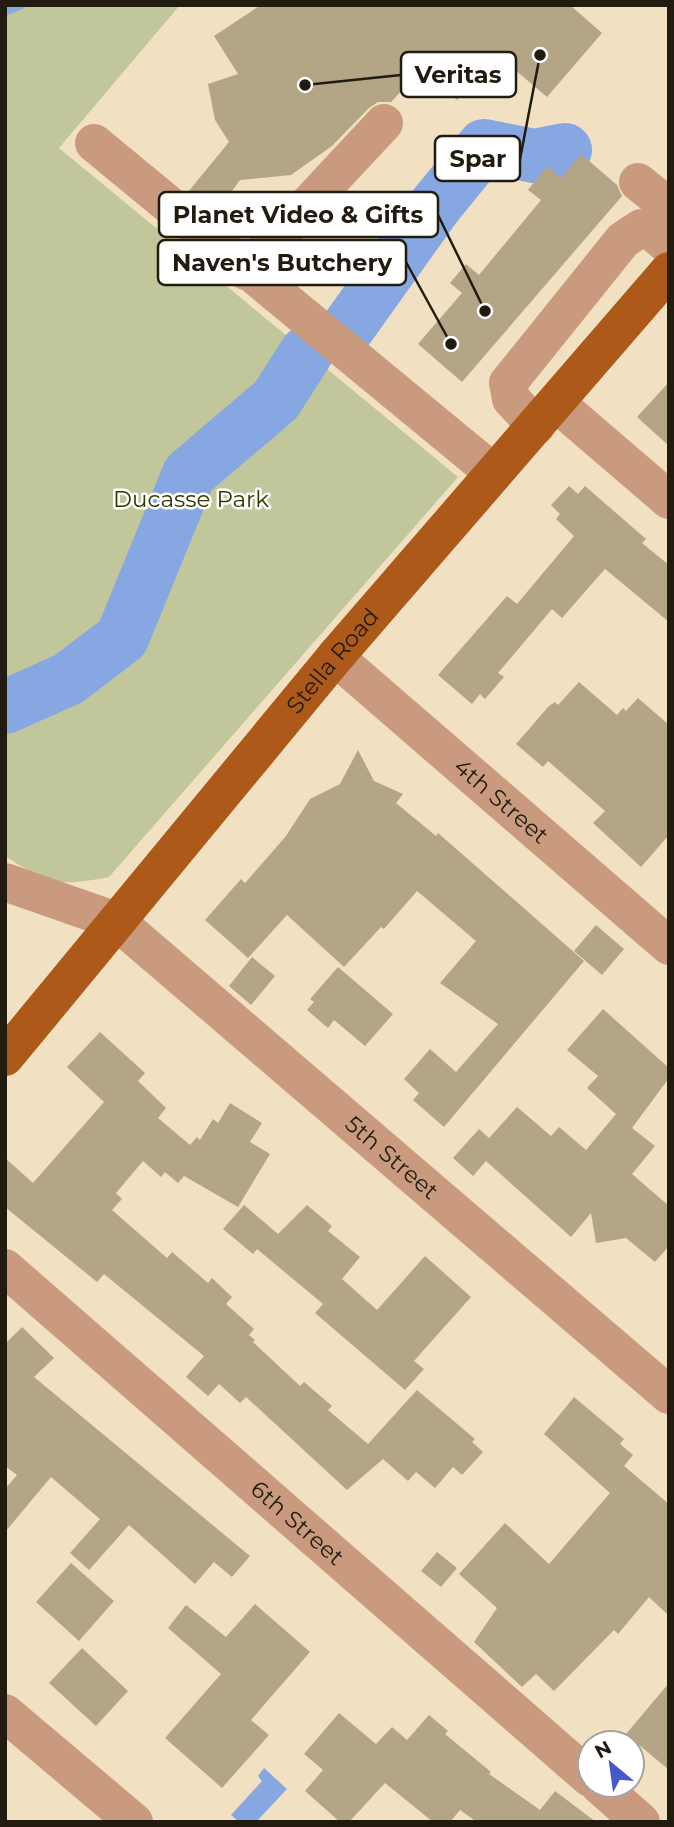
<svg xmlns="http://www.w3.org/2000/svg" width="674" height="1827" viewBox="0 0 674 1827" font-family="Montserrat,sans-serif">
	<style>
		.green { fill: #c1c79b }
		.water { fill: #87a7e2 }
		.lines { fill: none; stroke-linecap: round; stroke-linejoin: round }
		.stream { stroke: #87a7e2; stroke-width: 9 }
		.river { stroke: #87a7e2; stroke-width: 54 }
		.building { fill: #b4a587 }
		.minor { stroke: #c99a7e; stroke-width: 38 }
		.major { stroke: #ac591a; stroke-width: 38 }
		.labels { text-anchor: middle; stroke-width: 5; stroke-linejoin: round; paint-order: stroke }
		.park-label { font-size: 23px; fill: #323600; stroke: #fff }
		.street-label { font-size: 23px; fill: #211b10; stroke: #fff }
		.leader { fill: none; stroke: #211b10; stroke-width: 2.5 }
		.callout-dot { fill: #211b10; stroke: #fff; stroke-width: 2.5 }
		.callout { fill: #fff; stroke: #211b10; stroke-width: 2.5 }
		.callout-label { font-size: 24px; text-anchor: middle; font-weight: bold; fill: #211b10 }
	</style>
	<rect width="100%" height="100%" fill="#f1e1c2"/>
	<path class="green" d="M5 5H180L59 148 458 477 109 877C59 887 48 884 5 856Z"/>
	<path class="water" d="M264 1768 287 1789 256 1822H239L231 1815 262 1781 258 1776Z"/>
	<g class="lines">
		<path class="stream" d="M5 11 21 5"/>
		<path class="river" d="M347 329 435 206 484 146 534 156 565 150
			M5 707 68 679 122 638 189 474 276 400 306 353"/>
	</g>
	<path class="building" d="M261 5H570L602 33 547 97 495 53 457 100 421 70 391 102H378L369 108 332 146 291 175 240 180 215 214 188 192 229 142 215 120 208 84 238 74 214 36Z
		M581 154 617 185 622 196 462 382 418 344 462 293 450 283 466 264 479 275 541 200 528 190 547 166 561 178Z
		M669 382V446L637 417Z
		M569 486 578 494 585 486 646 539 642 543 669 565V622L605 569 562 618 552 609 498 673 504 677 485 699 480 694 472 704 438 675 507 596 517 604 574 536 556 519 560 514 551 505Z
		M579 682 617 715 623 708 626 711 638 698 669 725V835L641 867 593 823 605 811 548 761 543 767 516 744 549 706 555 702 558 705Z
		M358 750 374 781 403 794 396 803 436 836 438 833 584 961 444 1127 413 1100 419 1093 404 1079 430 1049 456 1072 498 1024 440 983 476 941 417 891 384 929 381 927 344 967 287 915 248 958 205 920 241 879 245 883 286 836 310 799 340 784Z
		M596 925 624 949 602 975 574 951Z
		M252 957 275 976 251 1005 229 986Z
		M338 967 393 1014 365 1046 334 1020 328 1028 307 1010 314 1002 310 999Z
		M603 1009 669 1068V1078L632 1128 655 1146 632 1174 669 1206V1246L655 1262 626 1238 596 1243 591 1213 571 1237 486 1161 473 1176 453 1158 479 1129 489 1138 517 1107 551 1136 559 1127 586 1150 616 1114 587 1088 598 1076 567 1050Z
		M100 1032 145 1073 138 1081 166 1108 158 1118 190 1145 197 1137 200 1140 213 1119 218 1123 230 1103 262 1123 250 1142 270 1154 238 1207 184 1176 178 1183 165 1172 161 1177 143 1161 116 1193 122 1199 112 1210 167 1258 172 1252 208 1283 212 1278 232 1297 226 1304 254 1329 249 1335 255 1340 253 1342 300 1386 304 1382 332 1406 328 1410 368 1444 417 1390 475 1439 472 1442 483 1452 462 1475 453 1467 435 1488 416 1472 408 1481 383 1459 347 1490 246 1397 240 1403 219 1384 208 1396 186 1377 204 1356 104 1274 97 1282 5 1207V1158L33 1183 104 1102 67 1067Z
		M244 1205 278 1234 307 1205 332 1226 328 1231 360 1257 342 1279 377 1310 425 1256 471 1297 414 1361 424 1369 405 1390 315 1313 323 1304 257 1249 253 1254 223 1229Z
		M22 1327 54 1358 34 1377 250 1556 232 1577 214 1562 195 1584 129 1525 89 1570 70 1553 100 1519 51 1477 5 1532V1489L17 1475 5 1466V1344Z
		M574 1397 624 1439 620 1444 633 1455 624 1466 669 1504V1616L649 1597 618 1634 614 1630 554 1691 536 1674 522 1687 474 1642 497 1608 459 1574 505 1523 549 1564 610 1493 544 1434Z
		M437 1552 457 1568 441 1587 421 1571Z
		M71 1563 114 1601 79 1641 36 1602Z
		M255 1604 310 1652 251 1720 269 1735 222 1788 165 1738 221 1674 168 1628 186 1605 226 1637Z
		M82 1648 128 1691 96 1726 49 1683Z
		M669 1683V1770L626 1734Z
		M339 1713 376 1744 392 1727 407 1740 429 1715 448 1731 445 1734 491 1772 489 1774 540 1810 555 1791 596 1822H477L460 1810 450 1822H433L385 1783 349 1822H340L305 1791 323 1770 304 1754Z"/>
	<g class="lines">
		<g class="minor">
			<path d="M94 143 494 473"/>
			<path d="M638 182 669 207"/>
			<path d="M246 271 384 123"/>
			<path d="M556 403 669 500"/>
			<path d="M536 426 511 399 508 383 623 240 641 228 650 230 669 246"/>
			<path id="s1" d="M335 657 669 946"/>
			<path id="s2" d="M5 882 116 921 669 1395"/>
			<path id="s3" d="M5 1268 590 1778"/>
			<path d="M5 1713 134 1822"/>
			<path d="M599 1785 641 1822"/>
		</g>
		<path class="major" id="s4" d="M5 1057 335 657 669 271"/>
	</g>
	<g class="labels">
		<g class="park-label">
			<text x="191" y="507">Ducasse Park</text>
		</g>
		<g class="street-label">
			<text dy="8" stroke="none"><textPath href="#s4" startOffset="514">Stella Road</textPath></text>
			<text dy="8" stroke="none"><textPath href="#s1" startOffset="220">4th Street</textPath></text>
			<text dy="8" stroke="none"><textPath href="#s2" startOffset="481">5th Street</textPath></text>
			<text dy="8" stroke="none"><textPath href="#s3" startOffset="388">6th Street</textPath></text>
		</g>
	</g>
	<path class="leader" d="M305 85L401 75M540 55L520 159M485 311L438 215M451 344L406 262"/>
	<g class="callout-dot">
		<circle cx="305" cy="85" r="7"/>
		<circle cx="540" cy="55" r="7"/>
		<circle cx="485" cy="311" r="7"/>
		<circle cx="451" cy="344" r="7"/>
	</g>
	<g class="callout">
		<rect x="401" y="52" width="115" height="45" rx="7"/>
		<rect x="435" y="136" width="85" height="45" rx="7"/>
		<rect x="159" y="192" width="279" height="45" rx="7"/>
		<rect x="158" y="240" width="248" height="45" rx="7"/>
	</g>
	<g class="callout-label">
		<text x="458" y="83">Veritas</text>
		<text x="478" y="167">Spar</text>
		<text x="298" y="223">Planet Video &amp; Gifts</text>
		<text x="282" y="271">Naven's Butchery</text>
	</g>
	<rect width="674" height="1827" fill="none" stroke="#211b10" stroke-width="14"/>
	<g transform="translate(611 1764) rotate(331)"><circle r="33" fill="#ffffff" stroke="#a6a49f" stroke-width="2"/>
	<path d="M0-5L12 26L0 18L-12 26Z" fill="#4559cd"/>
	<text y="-10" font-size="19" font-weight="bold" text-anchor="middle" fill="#211b10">N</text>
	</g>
</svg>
